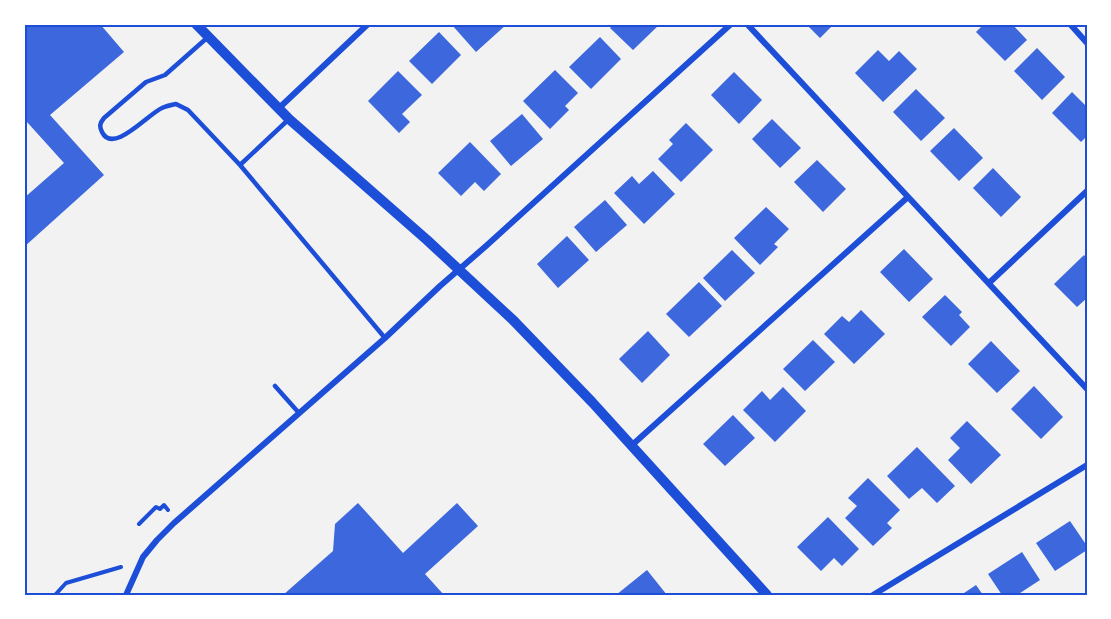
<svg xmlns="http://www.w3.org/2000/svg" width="1111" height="619" viewBox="0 0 1111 619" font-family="Ubuntu,sans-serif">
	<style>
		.building { fill: #3d67dc }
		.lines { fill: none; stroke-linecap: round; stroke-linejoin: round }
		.path { stroke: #1d4ed8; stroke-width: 4 }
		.service { stroke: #1d4ed8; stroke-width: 4.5 }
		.minor { stroke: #1d4ed8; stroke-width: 6 }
		.tertiary { stroke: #1d4ed8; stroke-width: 10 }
		.neatline { fill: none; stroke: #1d4ed8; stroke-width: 2 }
	</style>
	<rect width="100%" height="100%" fill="#f2f2f2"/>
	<path class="building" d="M24 24H100L124 52 50 115 104 175 24 247V198L64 163 27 122 24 124Z
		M453 24H507L476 52 452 25Z
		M614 24H660L633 50 610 28Z
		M806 24H834L820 38Z
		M984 24H1012L1027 40 1005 61 976 32Z
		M439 32 461 55 432 84 409 61Z
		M600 37 621 59 591 89 569 67Z
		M1037 48 1065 77 1042 100 1014 71Z
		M878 50 889 61 899 51 917 69 883 102 855 73Z
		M555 70 578 93 565 106 569 110 550 129 523 101Z
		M398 71 422 95 402 114 410 122 399 133 368 101Z
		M734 72 762 100 739 124 711 95Z
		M916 89 945 118 921 141 893 112Z
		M1072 92 1087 107V136L1081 142 1052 113Z
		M522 114 543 139 511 166 490 141Z
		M772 119 801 148 780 168 752 139Z
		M686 123 713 150 681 182 658 159 673 144 669 140Z
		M954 128 983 158 959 181 930 151Z
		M470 142 501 174 484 191 475 182 461 196 438 173Z
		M817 160 846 189 823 212 794 182Z
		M993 168 1021 197 1001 217 973 188Z
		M653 171 675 194 644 224 614 193 632 176 639 184Z
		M605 200 627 225 596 252 574 227Z
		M766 207 789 229 774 244 778 247 760 265 734 238Z
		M567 236 589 260 558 288 537 264Z
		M904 249 933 279 909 302 880 272Z
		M732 250 755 273 725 301 703 278Z
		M1084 255 1087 259V298L1077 307 1054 284Z
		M699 282 722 306 689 337 666 314Z
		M945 295 962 312 959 315 970 327 951 346 922 317Z
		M861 310 885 334 854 364 824 334 842 316 849 322Z
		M648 331 670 355 642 383 619 359Z
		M813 340 835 362 805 391 783 369Z
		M991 341 1020 371 997 393 968 364Z
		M1034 386 1063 417 1041 439 1011 409Z
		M783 387 806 411 775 442 743 410 762 391 770 400Z
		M733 415 755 438 725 466 703 444Z
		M967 421 1001 455 971 484 948 460 960 448 950 438Z
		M917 447 955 486 937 503 922 488 909 499 887 476Z
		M868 478 900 510 887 523 892 528 873 546 845 518 857 506 848 498Z
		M358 503 403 553 457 503 478 526 425 574 444 595H283L333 551 335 524Z
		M828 517 859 549 842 566 834 558 821 571 797 547Z
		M1070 521 1087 546V550L1055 571 1036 543Z
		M1022 552 1040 580 1017 595H1002L988 574Z
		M647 570 667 595H616Z
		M976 585 983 595H961Z"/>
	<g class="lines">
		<path class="path" d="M139 524 156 507 160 509 164 505 168 510
			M55 595 66 583 121 567"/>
		<path class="service" d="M208 37 165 75 146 82 104 118C100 123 99 126 102 132 113 155 148 114 162 108 166 106 171 105 176 104L188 110 240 165 385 338
			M240 165 288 120
			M275 386 299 413"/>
		<path class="minor" d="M747 24 1087 389
			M1070 24 1087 43
			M278 109 368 24
			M989 283 1087 191
			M631 446 908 197
			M126 595 143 557 157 540 174 523 385 338 440 286 486 246 731 24
			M873 595 1087 465"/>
		<path class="tertiary" d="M196 24 289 119 427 240 514 321 592 402 767 595"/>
	</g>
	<rect width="1111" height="619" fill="none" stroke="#ffffff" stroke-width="51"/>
	<rect x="26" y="26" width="1060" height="568" class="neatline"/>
</svg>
